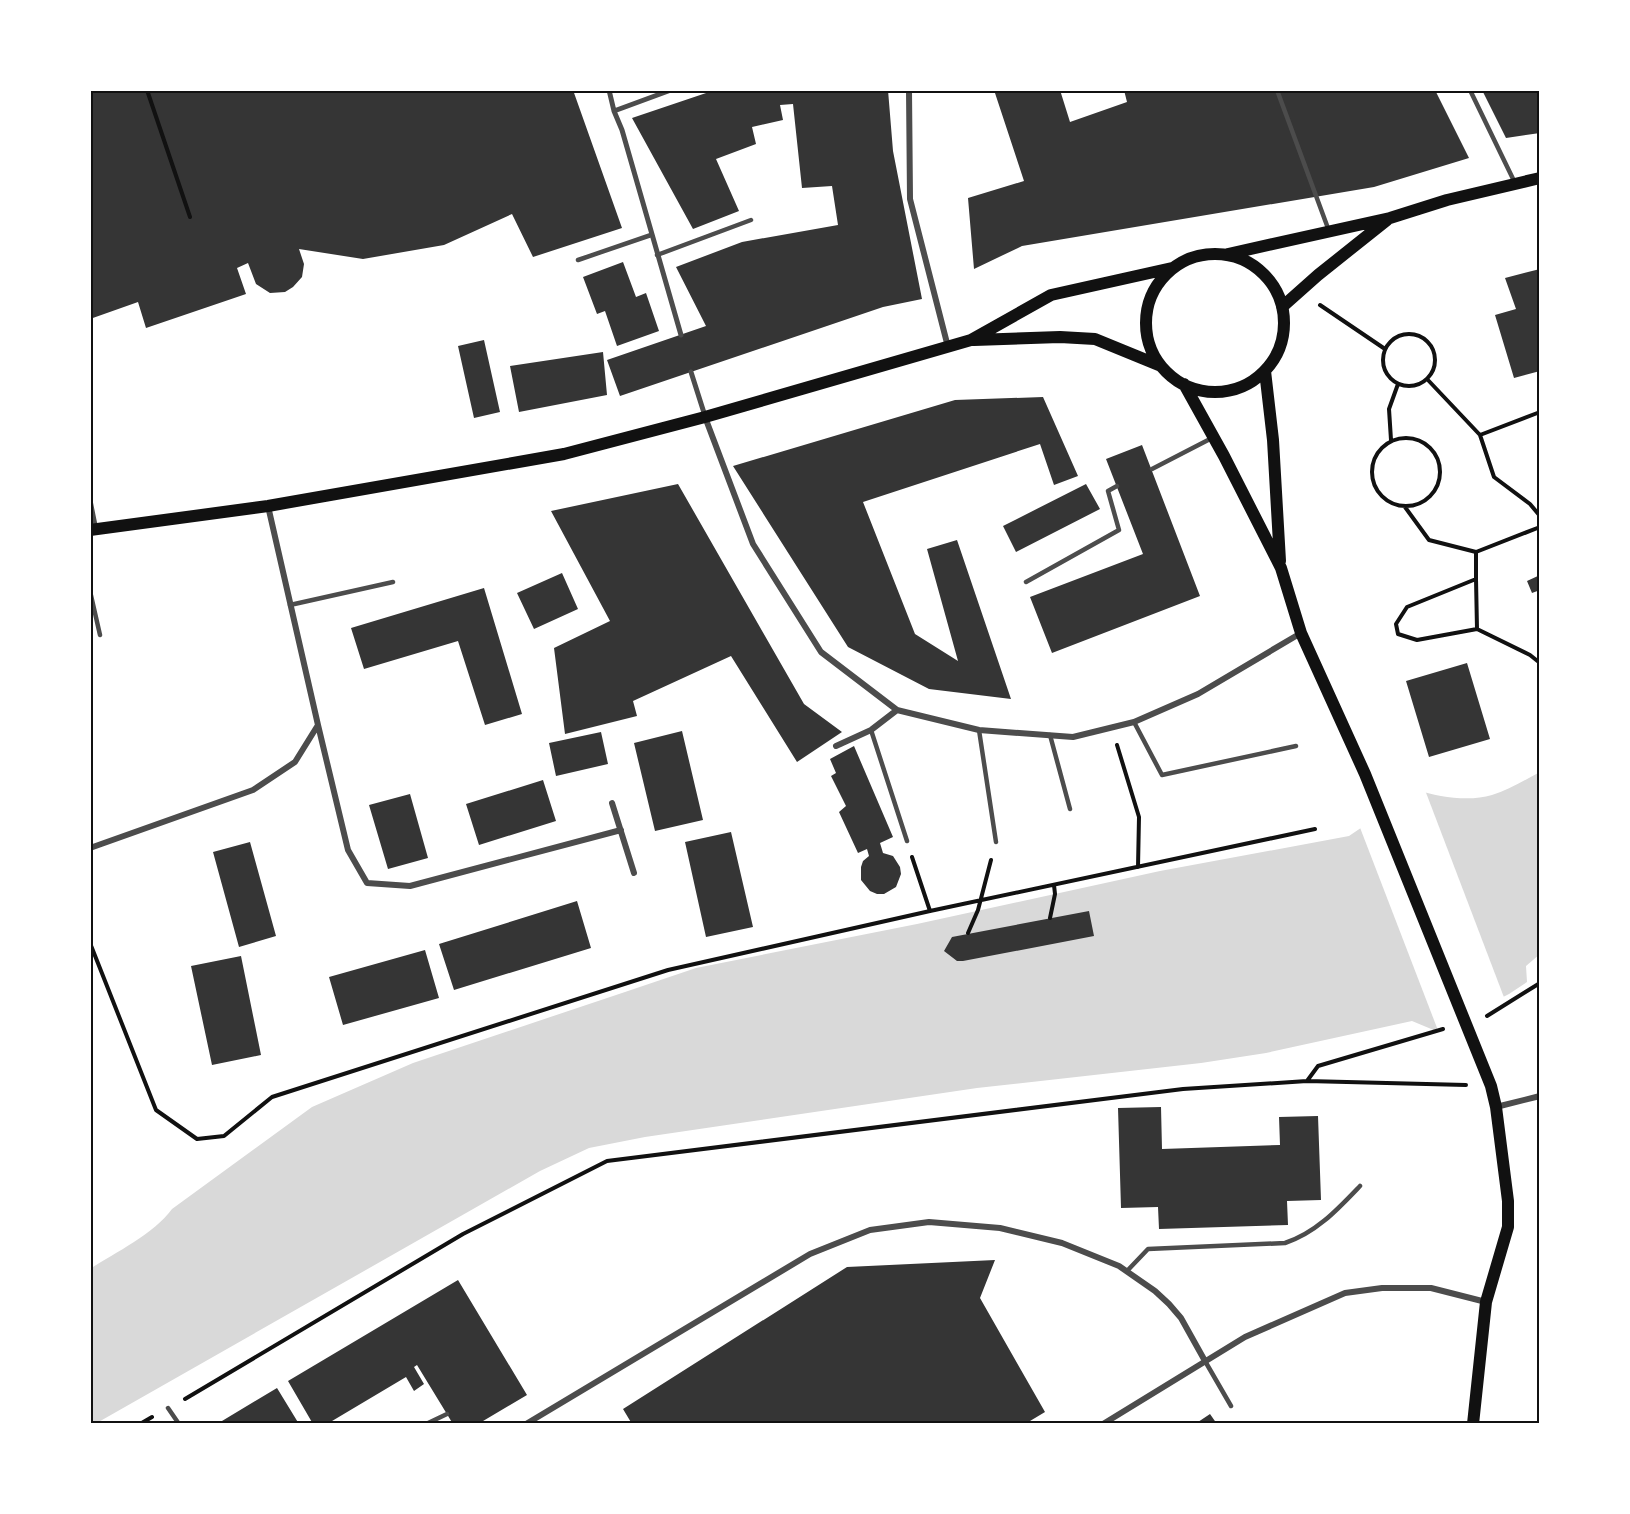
<svg xmlns="http://www.w3.org/2000/svg" width="1630" height="1514" viewBox="0 0 1630 1514" font-family="'Open Sans',sans-serif">
	<style>
		.water { fill: #d9d9d9 }
		.pier { fill: #fff }
		.building { fill: #353535 }
		.lines { fill: none; stroke-linecap: round; stroke-linejoin: round }
		.path { stroke: #111; stroke-width: 4 }
		.service { stroke: #4c4c4c; stroke-width: 4.5 }
		.pedestrian { stroke: #4c4c4c; stroke-width: 5 }
		.minor { stroke: #4c4c4c; stroke-width: 6 }
		.secondary { stroke: #111; stroke-width: 12 }
		.neatline { fill: none; stroke: #111; stroke-width: 2 }
	</style>
	<rect width="100%" height="100%" fill="#fff"/>
	<path class="water" d="M1540 772V954L1526 966 1527 982 1509 994 1436 1031 1412 1021 1266 1053 1201 1063 977 1088 645 1137 589 1148 540 1171 95 1424H90V1269C116 1252 154 1234 172 1209L312 1107 413 1063 625 992 696 968 917 924 1160 871 1349 836 1417 790C1439 797 1469 802 1492 795 1508 790 1525 780 1540 772Z"/>
	<path class="pier" d="M1416 787 1425 790 1505 1000 1439 1033 1359 825Z"/>
	<path class="building" d="M90 90H573L622 228 533 257 512 214 444 245 363 259 299 249 304 264 302 277 293 287 285 292 270 293 256 284 248 263 237 268 246 294 146 328 138 302 90 319Z
		M715 90H888L893 151 922 299 883 307 620 396 607 360 706 326 676 267 742 242 838 225 832 186 802 188 793 104 780 105 783 120 752 127 756 144 716 159 739 211 693 229 632 118Z
		M994 90H1060L1070 122 1127 102 1124 90H1435L1469 158 1374 187 1022 246 974 269 968 198 1024 181Z
		M1482 90H1540V133L1506 138Z
		M623 262 636 297 646 293 659 331 617 346 605 311 597 314 583 277Z
		M1540 269V371L1514 378 1495 315 1516 309 1505 278Z
		M484 340 500 412 474 418 458 346Z
		M603 352 607 395 519 412 510 366Z
		M1043 397 1078 476 1054 485 1040 444 863 502 915 634 958 661 927 549 957 540 1011 699 929 689 848 647 733 466 955 400Z
		M1142 445 1200 596 1052 653 1030 597 1143 554 1106 459Z
		M678 484 804 704 842 732 797 762 731 656 633 701 637 716 565 734 554 648 610 621 551 511Z
		M1086 484 1100 509 1016 552 1003 526Z
		M562 573 578 609 534 629 517 593Z
		M1540 575V590L1532 593 1527 581Z
		M484 588 522 714 485 725 458 641 364 669 351 628Z
		M1467 663 1490 739 1429 757 1406 681Z
		M682 731 703 820 655 831 634 743Z
		M601 732 608 764 556 776 549 743Z
		M854 746 893 837 880 843 883 853 893 856 900 867 901 874 896 887 884 894H877L870 891 861 880V867L863 861 869 856 867 849 858 853 839 812 846 806 831 776 836 773 830 759Z
		M543 780 556 821 479 845 466 804Z
		M410 794 428 858 388 869 369 805Z
		M731 832 753 927 706 937 685 842Z
		M250 842 276 936 239 947 213 852Z
		M577 901 591 948 454 990 439 944Z
		M1089 911 1094 936 963 961H957L944 951 952 937Z
		M425 950 439 998 343 1025 329 977Z
		M241 956 261 1055 212 1065 191 966Z
		M1161 1107 1162 1149 1280 1145 1279 1117 1318 1116 1321 1200 1287 1201 1288 1225 1159 1229 1158 1207 1121 1208 1118 1108Z
		M995 1260 980 1298 1045 1412 1025 1424H632L623 1409 847 1267Z
		M458 1280 527 1395 478 1424H453L417 1365 414 1367 424 1384 414 1391 406 1377 327 1424H313L288 1381Z
		M277 1388 299 1424H217Z
		M1210 1414 1217 1424H1195Z"/>
	<g class="lines">
		<path class="path" d="M147 90 190 217
			M1320 305 1385 349
			M1383 360a26 26 0 1 1 52 0a26 26 0 1 1-52 0Z
			M1427 379 1480 435 1540 412
			M1480 435 1494 477 1530 504 1540 516
			M1372 472a34 34 0 1 1 68 0a34 34 0 1 1-68 0Z
			M1391 440 1389 409 1398 384
			M1405 507 1429 540 1476 552 1540 527
			M1476 552V579L1407 607 1396 624 1398 634 1417 640 1477 629 1530 655 1540 663
			M1476 579 1477 629
			M1117 745 1139 817 1138 867
			M912 857 930 911
			M1050 918 1055 894 1054 885
			M968 933 978 910 991 860
			M90 943 156 1110 197 1139 224 1136 272 1097 668 970 930 911 1315 829
			M1487 1016 1540 983
			M1307 1081 1318 1066 1443 1029
			M185 1399 463 1234 607 1161 1183 1089 1307 1081 1466 1085
			M140 1424 152 1417"/>
		<path class="service" d="M1277 90 1329 231
			M1470 90 1515 183
			M657 255 751 220
			M578 260 651 235
			M1152 469 1212 438
			M90 499 96 529
			M1026 582 1119 530 1108 491 1117 486
			M90 591 100 635
			M290 605 393 582
			M1134 722 1162 775 1296 746
			M871 730 907 841
			M979 730 996 842
			M1050 735 1070 809
			M1127 1271 1148 1249 1285 1243C1316 1233 1338 1209 1360 1186
			M1205 1361 1231 1406
			M168 1408 179 1424
			M426 1424 447 1414"/>
		<path class="pedestrian" d="M609 90 614 111 622 130 681 335
			M614 111 671 90
			M691 372 705 416"/>
		<path class="minor" d="M909 90 910 199 948 347
			M705 417 753 544 821 652 897 710 979 730 1073 737 1134 722 1198 694 1301 633
			M318 725 348 850 367 883 410 886 621 830
			M836 746 871 730 897 710
			M612 803 634 873
			M90 848 253 790 295 762 318 725 268 506
			M1496 1107 1540 1096
			M526 1424 810 1254 870 1230 929 1222 1000 1228 1062 1243 1119 1266 1155 1291 1169 1304 1181 1318 1205 1361
			M1103 1424 1245 1337 1345 1293 1382 1288H1431L1486 1302"/>
		<path class="secondary" d="M1228 254 1390 218 1447 200 1540 178
			M1146 323a69 69 0 1 1 138 0a69 69 0 1 1-138 0Z
			M1282 307 1318 275 1387 220
			M974 340 1060 337 1095 339 1161 366
			M1265 371 1273 440 1280 561
			M1184 384 1224 456 1281 568 1301 633 1365 774 1491 1086 1496 1107 1508 1201V1227L1486 1302 1473 1424
			M90 530 268 506 564 454 705 417 971 340 1051 295 1172 268"/>
	</g>
	<rect width="1630" height="1514" fill="none" stroke="#ffffff" stroke-width="183"/>
	<rect x="92" y="92" width="1446" height="1330" class="neatline"/>
</svg>
